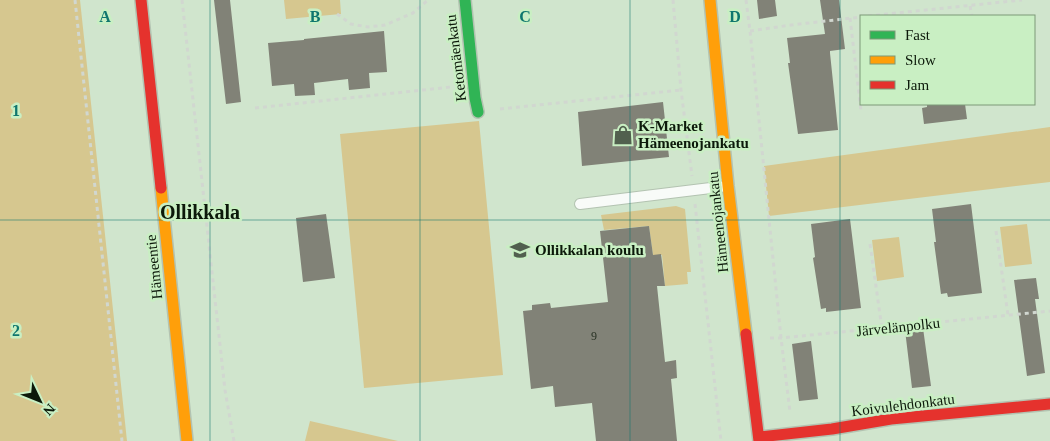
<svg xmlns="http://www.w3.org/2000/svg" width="1050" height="441" viewBox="0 0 1050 441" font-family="'Times New Roman',serif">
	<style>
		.green { fill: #d6c78f }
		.building { fill: #818277 }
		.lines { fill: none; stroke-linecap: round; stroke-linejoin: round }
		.lane-casing { stroke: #b3c3b1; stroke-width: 12 }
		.fast-casing { stroke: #b3c3b1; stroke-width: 14 }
		.slow-casing { stroke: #b3c3b1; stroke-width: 14 }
		.jam-casing { stroke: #b3c3b1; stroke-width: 14 }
		.path { stroke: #d1d7d0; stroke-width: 3; stroke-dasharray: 4 4; stroke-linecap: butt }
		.lane { stroke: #f8fbf8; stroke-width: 10 }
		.fast { stroke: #30b455; stroke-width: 11 }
		.slow { stroke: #ff9f0a; stroke-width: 11 }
		.jam { stroke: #e5322d; stroke-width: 11 }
		.grid { fill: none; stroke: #0f766e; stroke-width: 1; stroke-opacity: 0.55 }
		.labels { text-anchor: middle; stroke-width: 5; stroke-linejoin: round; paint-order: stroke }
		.number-label { font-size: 12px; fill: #293325 }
		.street-label { font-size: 15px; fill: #0c190a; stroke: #c9efc3 }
		.poi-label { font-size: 15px; font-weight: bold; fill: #0c190a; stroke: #c9efc3; text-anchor: start }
		.district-label { font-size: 20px; font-weight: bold; fill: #0c190a; stroke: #c9efc3 }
		.grid-label { font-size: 16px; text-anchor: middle; font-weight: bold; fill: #0f766e; stroke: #c9efc3; stroke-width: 5; stroke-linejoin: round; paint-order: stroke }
	</style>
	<rect width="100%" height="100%" fill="#d0e5cd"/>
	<path class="green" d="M0 0H80L127 441H0Z
		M284 0H340L341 14 286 19Z
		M479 121 503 375 364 388 340 134Z
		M1050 127V182L769 216 764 166Z
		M676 206 685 209 691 272H687L688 284 665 286 662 255H653L649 226 604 230 601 215Z
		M1027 224 1032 264 1005 267 1000 227Z
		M899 237 904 277 877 281 872 240Z
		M310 421 398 441H305Z"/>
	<path class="building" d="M214 0H230L241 102 226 104Z
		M757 0H775L777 16 759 19Z
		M820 0H839L845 49 830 51V53L838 130 798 134 788 63H790L787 38 825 34Z
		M384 31 387 72 369 73 370 88 349 90 348 79 314 83 315 95 295 96 294 84 272 86 268 43 304 40V39Z
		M663 102 669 157 582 166 578 112Z
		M927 104H965L967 119 924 124 922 108 927 107Z
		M971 204 982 293 948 297 947 293 941 294 934 242H936L932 209Z
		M326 214 335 278 303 282 296 218Z
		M850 219 861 308 826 312V308L821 309 813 258 815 257 811 224Z
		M649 226 653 255 661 254 665 286H657L665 362 676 360 677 378 671 379 677 441H596L592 403 555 407 553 386 531 389 523 311 532 310V305L550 303 551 308 608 302 600 231Z
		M1036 278 1039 299H1035L1045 373 1027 376 1014 280Z
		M923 328 931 386 912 388 905 330Z
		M811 341 818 399 799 401 792 344Z"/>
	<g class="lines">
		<defs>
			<path id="lane" d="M580 204 727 186"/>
			<path id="fast" d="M465 0 475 98 478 112"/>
			<path id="slow" d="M710 0 728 186 746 334
				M161 188 187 441"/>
			<path id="jam" d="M141 0 161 188
				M746 334 759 441
				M759 437 832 429 891 419 1050 404"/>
		</defs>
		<use href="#lane" class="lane-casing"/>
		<use href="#fast" class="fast-casing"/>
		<use href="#slow" class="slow-casing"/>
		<use href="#jam" class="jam-casing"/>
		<path class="path" d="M75 0 122 441
			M182 0 225 390 234 441
			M673 0 681 90 692 176
			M746 0 750 31 781 338 790 412
			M970 6 972 16
			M337 14 351 24 368 27 385 25 413 13 428 0
			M868 16 1022 0
			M850 18 861 111
			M750 31 791 25 861 17
			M255 108 451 87
			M500 109 681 90
			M695 204 721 441
			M996 231 1008 315
			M870 244 882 329
			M770 338H781L1050 311"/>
		<use href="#lane" class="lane"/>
		<use href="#fast" class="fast"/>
		<use href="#slow" class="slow"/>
		<use href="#jam" class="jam"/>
	</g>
	<path class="grid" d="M210 0V441M420 0V441M630 0V441M840 0V441M0 220H1050"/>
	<defs>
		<symbol id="shop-bare" viewBox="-9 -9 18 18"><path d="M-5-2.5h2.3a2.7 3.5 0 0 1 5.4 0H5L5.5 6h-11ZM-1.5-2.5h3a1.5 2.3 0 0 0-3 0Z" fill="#51604e" stroke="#c9efc3" stroke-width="2.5" paint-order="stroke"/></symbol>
		<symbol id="school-bare" viewBox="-9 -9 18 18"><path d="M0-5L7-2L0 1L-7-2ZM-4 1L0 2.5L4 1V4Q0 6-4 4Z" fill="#51604e" stroke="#c9efc3" stroke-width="2.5" paint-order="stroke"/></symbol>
	</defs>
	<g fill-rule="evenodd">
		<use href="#shop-bare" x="609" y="121" width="28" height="28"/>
		<use href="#school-bare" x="506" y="236" width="28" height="28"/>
	</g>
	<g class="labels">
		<g class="number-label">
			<text x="594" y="340">9</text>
		</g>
		<g class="street-label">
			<text transform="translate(456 58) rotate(-97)" y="5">Ketomäenkatu</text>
			<text transform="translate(718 222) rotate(-96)" y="5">Hämeenojankatu</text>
			<text transform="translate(154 267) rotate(-96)" y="5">Hämeentie</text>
			<text transform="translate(898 327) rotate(-6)" y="5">Järvelänpolku</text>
			<text transform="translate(903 405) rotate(-7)" y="5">Koivulehdonkatu</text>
		</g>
		<g class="poi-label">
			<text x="638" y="131">K-Market<tspan x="638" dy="17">Hämeenojankatu</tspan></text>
			<text x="535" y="255">Ollikkalan koulu</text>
		</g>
		<g class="district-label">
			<text x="200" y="219">Ollikkala</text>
		</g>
	</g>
	<g class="grid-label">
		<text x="105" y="22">A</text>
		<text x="315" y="22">B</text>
		<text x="525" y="22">C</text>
		<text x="735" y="22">D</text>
		<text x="16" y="116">1</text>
		<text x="16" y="336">2</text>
	</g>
	<rect x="860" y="15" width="175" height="90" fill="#c9efc3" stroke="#7d9979"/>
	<rect x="870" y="31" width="25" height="8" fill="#30b455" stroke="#7d9979"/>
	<text x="905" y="40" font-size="15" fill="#0c190a">Fast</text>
	<rect x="870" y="56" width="25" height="8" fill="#ff9f0a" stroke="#7d9979"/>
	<text x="905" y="65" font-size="15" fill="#0c190a">Slow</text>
	<rect x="870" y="81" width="25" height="8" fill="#e5322d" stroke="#7d9979"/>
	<text x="905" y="90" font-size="15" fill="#0c190a">Jam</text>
	<g transform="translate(40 401) rotate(133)" stroke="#c9efc3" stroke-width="4" paint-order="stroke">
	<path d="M0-4L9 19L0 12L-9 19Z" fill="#0c190a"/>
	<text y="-8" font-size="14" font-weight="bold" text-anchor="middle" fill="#0c190a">N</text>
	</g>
</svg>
